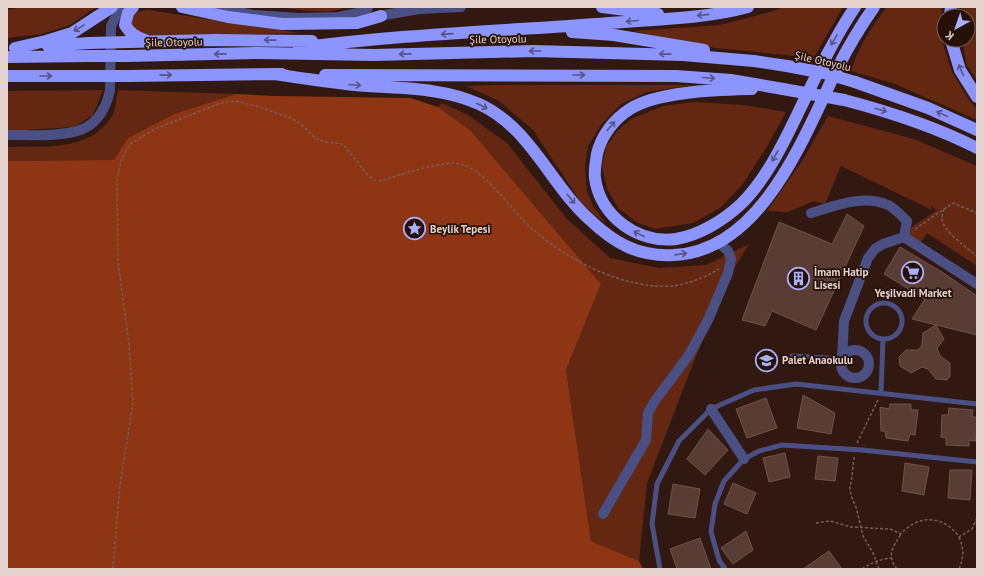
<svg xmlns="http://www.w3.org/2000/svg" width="984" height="576" viewBox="0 0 984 576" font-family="'PT Sans',sans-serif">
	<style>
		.green { fill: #632712 }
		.forest { fill: #8e3614 }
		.building { fill: #593d34; stroke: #705349 }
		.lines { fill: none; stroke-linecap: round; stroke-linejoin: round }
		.path { stroke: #745f58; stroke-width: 1.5; stroke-dasharray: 3 2; stroke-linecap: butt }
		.lane { stroke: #4b5084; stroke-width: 5 }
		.street { stroke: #4b5084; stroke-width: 10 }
		.highway { stroke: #8c95fd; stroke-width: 12 }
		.highway-bridge { stroke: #8c95fd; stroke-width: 12 }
		.oneway { stroke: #5a5282 }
		.labels { text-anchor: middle; stroke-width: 3.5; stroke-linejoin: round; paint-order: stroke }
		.street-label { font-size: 11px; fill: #e5d3ce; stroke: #271008 }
		.poi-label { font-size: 11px; font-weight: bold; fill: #e5d3ce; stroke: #271008; text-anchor: start }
	</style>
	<rect width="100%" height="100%" fill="#311911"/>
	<path class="green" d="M22 7H96L70 25 42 34 7 38V10Z
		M278 7H346C328 16 297 9 278 7Z
		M782 7H843L813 59 786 55 715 48 633 31 720 25 774 11Z
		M887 7H942L940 35 952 72 970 101 977 109V120L895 84 851 71C857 50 873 24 887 7Z
		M962 7H977V80L967 66 962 40H968V16H961Z
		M148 10 299 33 145 37 133 28 130 19 135 12Z
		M493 85H693L647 92 621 104 601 125 588 146 585 167 587 192 593 206 606 224 582 204 533 130 499 101 466 86Z
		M103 90 93 115 74 127 7 131V91Z
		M118 90 236 94 174 114 128 138 115 160 7 161V147C43 146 93 152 113 114 116 108 116 98 118 90Z
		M694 102 744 105 786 112 769 143 743 184 720 208 693 223 655 229 638 223 619 209 607 189 602 166 606 147 617 131 631 119 663 106Z
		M442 103 468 115 507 143 567 219 610 258 659 268 706 265 749 244 732 272 696 356 647 483 639 561 591 541 566 370 601 284 470 130 438 107Z
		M828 116 914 139 977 166V266L927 233 919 245 904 237 912 227 937 210 931 206 932 210 841 166 825 204 814 201 788 212 767 211 802 161Z"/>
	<path class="forest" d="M236 94 274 96 410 98 438 107 470 130 601 284 566 370 591 541 639 561 643 569H7V161L114 160 128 138 174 114Z"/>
	<path class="building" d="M847 214 864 226 816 330 772 311 765 326 742 320 779 222 832 244Z
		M900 247 942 272 977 296V335L912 319 925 299 884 274Z
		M936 325 944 339 937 348 940 356 950 363V376L947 380 936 379 928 369 922 367 911 373 900 366 899 357 906 350H918L922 345 923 333Z
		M803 395 835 413 831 434 797 428Z
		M766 398 777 428 747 438 736 409Z
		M890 404H911V410H918L915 435 910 434 908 441 886 438 885 431H881L880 407 889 409Z
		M949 408 973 410 972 417H977L976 441 969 440V446L946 445V438L941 437 942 415H948Z
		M708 429 728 450 705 475 687 459Z
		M785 453 790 477 769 482 763 458Z
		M818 456 838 458 835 481 815 479Z
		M905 463 929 467 924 495 902 491Z
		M950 470H972L970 500 948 498Z
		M733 483 756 493 747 514 724 504Z
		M673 484 700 489 695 518 668 514Z
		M746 531 753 550 733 564 721 548Z
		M700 538 711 569H677L670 549Z
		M829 551 842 569H803Z"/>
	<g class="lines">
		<path class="path" d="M944 209C943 212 942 216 942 219 942 230 968 249 977 256
			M915 229 953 203 977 213
			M857 443 878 400
			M854 457 852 476 850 488 851 496 856 507 863 536 873 553 879 569
			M816 523 830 521 851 527 890 529 901 534C918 514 944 515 959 537L972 529 977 518
			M113 569 120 485 133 403 129 344 118 262 117 181 121 161 130 144 155 129 221 103 235 101 256 106 291 118 301 124 315 138 325 142 343 144 366 173 374 180 381 181C400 175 447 158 464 165 487 174 506 203 524 221 560 257 622 290 673 286 689 284 705 277 719 269
			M862 569C871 563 880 559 891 558
			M897 569C886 555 893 547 901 534
			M959 569C964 557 964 549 959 537"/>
		<path class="lane" d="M866 321a18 18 0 1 1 36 0a18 18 0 1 1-36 0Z
			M792 356 842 359
			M881 393 883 339
			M660 569 652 524 657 484 679 441 711 409 754 390 796 384 977 404
			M725 569 719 560 711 532 715 504 724 481 744 459 759 451 782 445 862 450 977 462"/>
		<path class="street" d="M219 7 253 15 299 18 338 17 358 13 368 8
			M385 15 419 9 461 7
			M7 135C29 135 63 137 83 129 99 122 107 105 110 90L111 26 121 7
			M811 213C835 206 863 194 888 205 895 208 901 216 907 221L904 237
			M904 237 977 284
			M841 364a14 14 0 1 1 28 0a14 14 0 1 1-28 0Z
			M842 359 844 321 868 258 875 249 883 244 904 237
			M711 409 744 459
			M603 514 646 440 648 413 654 402 689 355 708 320 728 273 731 259 728 251 718 242"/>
		<path class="highway" d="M133 7 128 13 125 25C130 33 135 37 145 40
			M182 7 228 17 282 24 357 23 381 16
			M602 7 658 14
			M950 16 951 7
			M572 32 614 35 704 50
			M951 40 960 70 977 97
			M128 42 216 40 312 41
			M48 46 89 43
			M15 48 46 41 72 33 112 7
			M299 48C402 34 507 31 610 23 656 19 704 19 748 7
			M127 56 258 53 374 55 533 51 683 55 754 61 787 66
			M7 57 90 56
			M274 74C301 78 327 82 354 85 397 89 438 86 479 104 530 127 550 184 589 219 614 243 638 257 674 255 762 251 804 136 837 69 848 47 860 27 874 7
			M325 75 676 76 731 80 783 89
			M7 76H90
			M127 76 282 74
			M855 82 928 108 977 130
			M752 89C718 90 658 91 630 109 614 119 601 136 597 154 596 161 594 170 595 178 600 217 639 244 676 239 700 235 724 220 741 204 766 180 784 142 799 111 816 76 833 40 855 7
			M844 100C890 112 934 126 977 148"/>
		<path class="highway-bridge" d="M89 43 128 42
			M90 56H127
			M787 66 824 73 855 82
			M90 76H127
			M783 89 844 100"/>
	</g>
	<defs><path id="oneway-shaft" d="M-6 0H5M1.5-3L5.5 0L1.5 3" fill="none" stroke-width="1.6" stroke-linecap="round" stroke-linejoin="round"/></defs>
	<g class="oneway">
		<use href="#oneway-shaft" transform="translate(703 15) rotate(174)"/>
		<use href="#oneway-shaft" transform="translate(632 21) rotate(175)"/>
		<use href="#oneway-shaft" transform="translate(79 28) rotate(149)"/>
		<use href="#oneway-shaft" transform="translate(447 34) rotate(176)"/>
		<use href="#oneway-shaft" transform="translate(270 40) rotate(-179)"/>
		<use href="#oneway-shaft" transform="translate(834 40) rotate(120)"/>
		<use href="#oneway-shaft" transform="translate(535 51) rotate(-180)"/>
		<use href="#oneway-shaft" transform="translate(220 54) rotate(179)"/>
		<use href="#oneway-shaft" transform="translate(405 54) rotate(179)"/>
		<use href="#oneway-shaft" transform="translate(665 54) rotate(-179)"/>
		<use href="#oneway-shaft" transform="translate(961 70) rotate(-114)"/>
		<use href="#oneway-shaft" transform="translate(166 75) rotate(-1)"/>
		<use href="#oneway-shaft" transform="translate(579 75)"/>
		<use href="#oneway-shaft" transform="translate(46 76)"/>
		<use href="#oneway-shaft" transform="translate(709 78) rotate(5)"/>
		<use href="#oneway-shaft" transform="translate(355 85) rotate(5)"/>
		<use href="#oneway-shaft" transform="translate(482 106) rotate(27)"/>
		<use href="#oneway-shaft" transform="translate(881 110) rotate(17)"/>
		<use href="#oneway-shaft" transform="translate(942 114) rotate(-155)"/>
		<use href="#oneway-shaft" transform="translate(611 126) rotate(-50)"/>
		<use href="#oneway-shaft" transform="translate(775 156) rotate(119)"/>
		<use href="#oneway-shaft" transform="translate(571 199) rotate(51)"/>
		<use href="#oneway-shaft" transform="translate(639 234) rotate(-154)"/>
		<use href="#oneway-shaft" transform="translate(681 254) rotate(-8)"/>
	</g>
	<defs>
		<symbol id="sight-ring" viewBox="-11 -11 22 22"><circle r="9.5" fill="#271008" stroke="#a7b1fc" stroke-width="1.5"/><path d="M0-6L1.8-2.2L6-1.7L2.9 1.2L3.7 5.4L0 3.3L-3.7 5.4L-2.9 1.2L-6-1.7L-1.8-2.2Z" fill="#a7b1fc"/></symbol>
		<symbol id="supermarket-ring" viewBox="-11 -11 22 22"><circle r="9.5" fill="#271008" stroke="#a7b1fc" stroke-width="1.5"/><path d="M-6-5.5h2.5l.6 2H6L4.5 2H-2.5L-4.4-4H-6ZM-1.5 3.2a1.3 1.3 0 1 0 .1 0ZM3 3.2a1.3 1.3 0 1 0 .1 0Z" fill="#a7b1fc"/></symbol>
		<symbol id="building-ring" viewBox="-11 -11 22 22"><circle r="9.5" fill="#271008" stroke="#a7b1fc" stroke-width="1.5"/><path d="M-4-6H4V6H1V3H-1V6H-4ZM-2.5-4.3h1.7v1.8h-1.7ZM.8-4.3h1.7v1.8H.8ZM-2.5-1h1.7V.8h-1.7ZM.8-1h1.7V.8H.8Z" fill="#a7b1fc"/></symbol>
		<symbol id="school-ring" viewBox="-11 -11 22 22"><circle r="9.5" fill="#271008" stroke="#a7b1fc" stroke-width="1.5"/><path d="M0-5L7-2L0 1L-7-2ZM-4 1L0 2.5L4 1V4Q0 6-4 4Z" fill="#a7b1fc"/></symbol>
	</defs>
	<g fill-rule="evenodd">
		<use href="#sight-ring" x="402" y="216" width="25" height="25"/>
		<use href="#supermarket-ring" x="900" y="260" width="25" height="25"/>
		<use href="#building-ring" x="786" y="266" width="25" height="25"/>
		<use href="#school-ring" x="754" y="348" width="25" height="25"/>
	</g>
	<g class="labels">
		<g class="street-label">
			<text transform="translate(498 39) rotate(-1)" y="4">Şile Otoyolu</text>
			<text transform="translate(174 42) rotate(-1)" y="4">Şile Otoyolu</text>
			<text transform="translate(823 61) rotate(13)" y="4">Şile Otoyolu</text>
		</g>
		<g class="poi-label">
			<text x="430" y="233">Beylik Tepesi</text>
			<text x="814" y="276">İmam Hatip<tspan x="814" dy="13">Lisesi</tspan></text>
			<text x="913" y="297" text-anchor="middle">Yeşilvadi Market</text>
			<text x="782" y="364">Palet Anaokulu</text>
		</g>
	</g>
	<rect width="984" height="576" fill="none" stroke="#e5d3ce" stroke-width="16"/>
	<g transform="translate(956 28) rotate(220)"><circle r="19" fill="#271008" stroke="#735e57"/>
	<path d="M0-3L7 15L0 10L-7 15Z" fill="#a7b1fc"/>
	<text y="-6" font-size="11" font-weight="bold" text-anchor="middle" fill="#e5d3ce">K</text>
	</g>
</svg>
